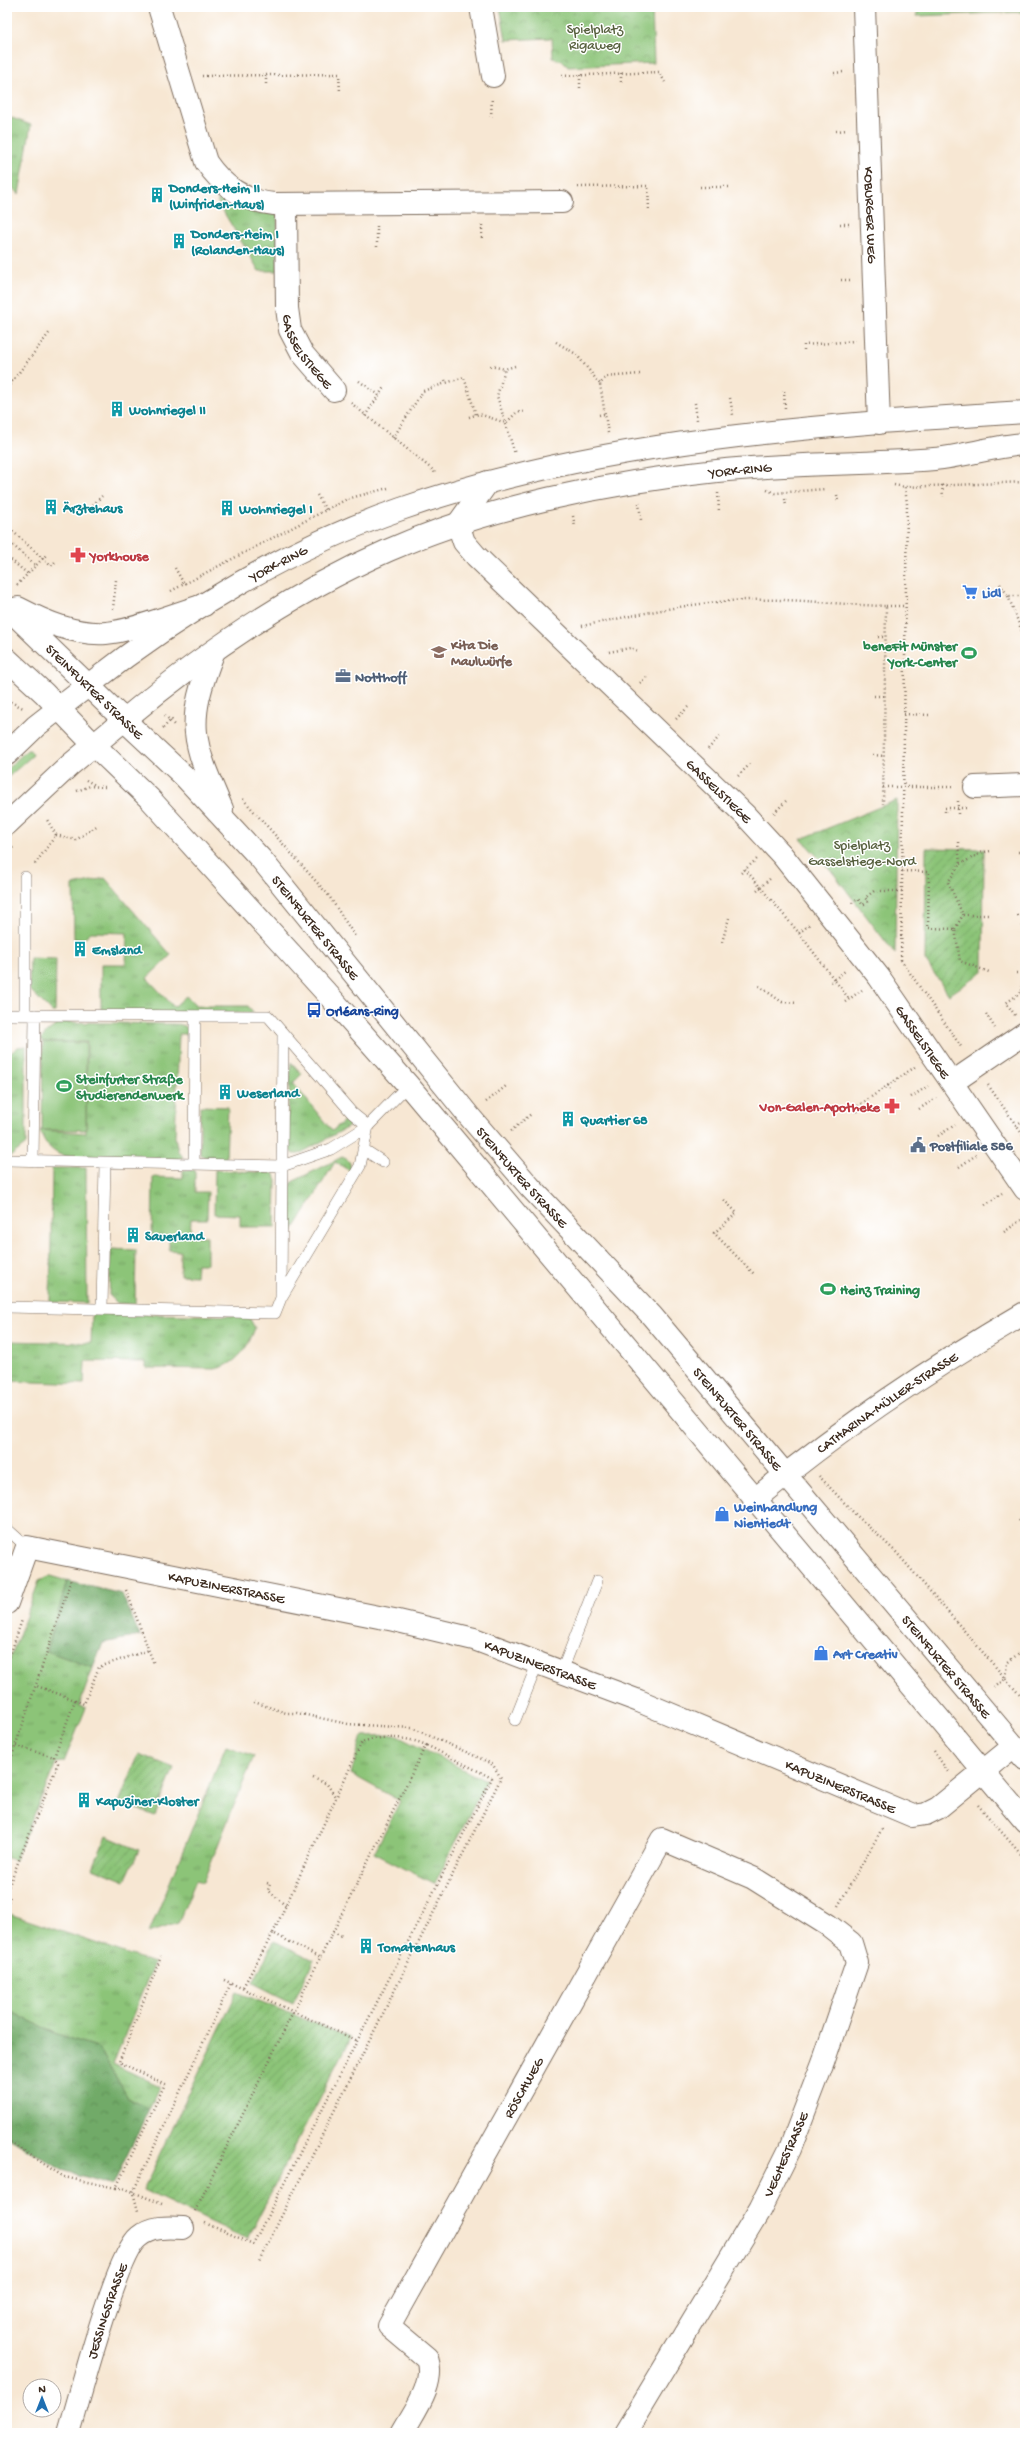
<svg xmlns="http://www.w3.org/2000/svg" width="1032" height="2440" viewBox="0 0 1032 2440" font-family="'Gochi Hand',sans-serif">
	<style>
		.grass { fill: url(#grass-tufts); stroke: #64774b }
		.forest { fill: url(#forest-crowns); stroke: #566a43 }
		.park { fill: url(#park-crowns); stroke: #64774b }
		.garden { fill: url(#garden-furrows); stroke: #64774b }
		.pitch { fill: #8cc478; stroke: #64774b }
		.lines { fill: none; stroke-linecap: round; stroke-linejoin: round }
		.service-casing { stroke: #7d6c5d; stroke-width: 12 }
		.minor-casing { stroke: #7d6c5d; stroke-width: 24 }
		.secondary-casing { stroke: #7d6c5d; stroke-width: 24 }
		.primary-casing { stroke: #7d6c5d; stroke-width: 24 }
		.path { stroke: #7d6c5d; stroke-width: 2.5; stroke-dasharray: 1 3; stroke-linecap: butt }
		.service { stroke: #fff; stroke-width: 11 }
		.minor { stroke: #fff; stroke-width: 22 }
		.secondary { stroke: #fff; stroke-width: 22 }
		.primary { stroke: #fff; stroke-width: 22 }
		.labels { text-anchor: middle; stroke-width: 3; stroke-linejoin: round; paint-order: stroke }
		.park-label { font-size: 14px; fill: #57603e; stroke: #fff }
		.culture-label { font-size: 14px; font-weight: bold; fill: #0d838f; stroke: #fff; text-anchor: start }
		.street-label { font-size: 14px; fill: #3b2a1e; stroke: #fff }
		.health-label { font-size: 14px; font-weight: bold; fill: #be3a42; stroke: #fff; text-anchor: start }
		.shop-label { font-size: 14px; font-weight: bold; fill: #366cbe; stroke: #fff; text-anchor: start }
		.education-label { font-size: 14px; font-weight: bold; fill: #785e54; stroke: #fff; text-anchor: start }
		.leisure-label { font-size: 14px; font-weight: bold; fill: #27864d; stroke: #fff; text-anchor: start }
		.service-label { font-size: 14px; font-weight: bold; fill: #4e5e75; stroke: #fff; text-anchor: start }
		.transit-label { font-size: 14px; font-weight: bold; fill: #164399; stroke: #fff; text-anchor: start }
	</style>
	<defs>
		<pattern id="grass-tufts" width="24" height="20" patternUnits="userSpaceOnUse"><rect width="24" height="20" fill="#8cc478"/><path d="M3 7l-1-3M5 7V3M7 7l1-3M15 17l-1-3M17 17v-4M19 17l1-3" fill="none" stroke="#749f62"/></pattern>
		<pattern id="forest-crowns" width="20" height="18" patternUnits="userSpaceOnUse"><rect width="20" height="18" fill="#71aa68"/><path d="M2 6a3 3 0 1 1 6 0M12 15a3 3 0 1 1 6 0" fill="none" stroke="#5e8b55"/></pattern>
		<pattern id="park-crowns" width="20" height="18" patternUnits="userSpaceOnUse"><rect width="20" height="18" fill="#8cc478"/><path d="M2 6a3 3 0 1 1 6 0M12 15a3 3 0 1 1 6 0" fill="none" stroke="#749f62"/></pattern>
		<pattern id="garden-furrows" width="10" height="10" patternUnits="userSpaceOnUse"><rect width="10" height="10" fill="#8cc478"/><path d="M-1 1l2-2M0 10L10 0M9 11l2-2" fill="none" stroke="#749f62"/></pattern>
	</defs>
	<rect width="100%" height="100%" fill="#fff"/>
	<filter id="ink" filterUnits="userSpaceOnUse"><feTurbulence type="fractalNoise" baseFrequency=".025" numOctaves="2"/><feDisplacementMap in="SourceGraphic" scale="8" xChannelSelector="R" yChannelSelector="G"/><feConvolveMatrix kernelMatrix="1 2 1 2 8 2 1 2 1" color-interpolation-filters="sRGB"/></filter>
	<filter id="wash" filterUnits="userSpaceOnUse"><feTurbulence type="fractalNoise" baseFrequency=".012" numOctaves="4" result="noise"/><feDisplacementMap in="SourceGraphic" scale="16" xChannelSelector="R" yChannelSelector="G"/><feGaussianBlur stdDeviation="0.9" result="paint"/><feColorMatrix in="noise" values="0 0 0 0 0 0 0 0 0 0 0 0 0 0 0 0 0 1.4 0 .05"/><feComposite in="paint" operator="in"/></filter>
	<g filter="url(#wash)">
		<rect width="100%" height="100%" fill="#f7e7d3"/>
		<path class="grass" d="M7 116 31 125 19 194 7 183Z
			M228 196 277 210 278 271H259L217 201Z
			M27 750H30L33 755 7 778V769Z
			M105 878 171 955 147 978 174 1007 186 996 197 1006H248L254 1013 101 1012V964H126L127 933 91 932 84 939H74L73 885Z
			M30 958 56 959 55 1012H52L29 989Z
			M61 1022 167 1024C176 1024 188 1023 191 1034H179L175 1137 178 1151 183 1157 179 1159 69 1158C53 1153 45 1146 40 1130L86 1133 87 1042H43L41 1039 48 1031Z
			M26 1046V1144L11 1156H7V1108H11V1076L7 1075V1056L18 1047Z
			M291 1062 302 1074 293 1083 332 1131 345 1120 350 1126 299 1154H293L286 1146Z
			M200 1106 228 1107 226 1160H209L200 1154Z
			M342 1157C350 1160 351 1163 350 1171L335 1162 286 1242V1197L292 1182Z
			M52 1168H86L87 1303 50 1302Z
			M183 1170H195V1192H208L207 1219H191L190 1236H207V1264H197L196 1276 180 1275V1251L169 1250V1238L152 1237 153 1177 183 1178Z
			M215 1170 273 1173 276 1178 275 1227H240V1215L214 1214Z
			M111 1249 136 1250 135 1304 117 1303 109 1295Z
			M92 1313 243 1316 250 1319 255 1328C248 1348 236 1365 215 1369L146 1368V1362L85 1361 84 1384 7 1381V1341L91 1343Z
			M50 1576 67 1581 47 1651 93 1668 79 1706 86 1708 64 1762 56 1763 15 1860 7 1858V1667L39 1581Z
			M395 1735 486 1781 435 1884 374 1853 400 1801 351 1774 362 1736Z
			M226 1746 254 1756 203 1882 196 1880 178 1923 149 1933Z
			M7 1913 154 1963 113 2064 160 2086 149 2109 128 2098 99 2048 57 2034 7 2010Z"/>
		<path class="forest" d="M67 1581 122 1594 140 1636 103 1643 93 1668 47 1651Z
			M7 2010 57 2034 99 2048 128 2098 149 2109 113 2185 62 2170 7 2137Z"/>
		<path class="park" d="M500 7H652L654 63 568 67 562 61 553 58 552 38 506 40Z
			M897 800 895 954 834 874 801 839Z"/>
		<path class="garden" d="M926 848 984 849 983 972 949 995 925 960Z
			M139 1754 174 1768 155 1816 119 1802Z
			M106 1836 139 1850 125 1881 93 1868Z
			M274 1941 314 1960 293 2003 253 1983Z
			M237 1992 351 2038 247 2239 143 2190Z"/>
		<path class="pitch" d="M917 7H1025V12L917 16Z
			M43 1042 86 1043V1130H42Z"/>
	</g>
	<g filter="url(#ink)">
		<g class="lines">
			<defs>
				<path id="service" d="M7 1015 268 1016 352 1113 368 1126 360 1166 281 1298 275 1313 7 1307
					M25 1015V877
					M363 1149 383 1162
					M7 1160 282 1166 331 1149 368 1126 408 1085
					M33 1161 35 1015
					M194 1164 195 1016
					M281 1297 283 1034
					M102 1308 105 1164
					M7 1529 27 1547
					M562 1671 597 1581
					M515 1720 538 1662"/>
				<g id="minor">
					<path d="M159 7 206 162C223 187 244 201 274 204L562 202"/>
					<path d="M481 7 493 76"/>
					<path id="s1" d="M864 7 879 423"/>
					<path id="s2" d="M286 204 287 308 290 330 302 353 334 390"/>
					<path id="s3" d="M488 482 458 524 464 542 476 556 745 815 782 855 879 977 1025 1189"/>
					<path d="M975 787 1025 785"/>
					<path d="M953 1082 1025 1033"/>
					<path id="s4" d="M754 1500C839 1430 930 1368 1025 1313"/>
					<path id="s5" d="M7 1603 27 1547 394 1620 474 1639 639 1701 913 1816 926 1814 938 1808 1014 1746"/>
					<path id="s6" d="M69 2433C80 2397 116 2255 139 2237 152 2226 167 2227 183 2228"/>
					<path id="s7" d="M402 2433C414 2411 436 2384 427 2358L389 2326 662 1839 753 1878 828 1925 851 1943 857 1963 824 2060 790 2149 760 2209 625 2433"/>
				</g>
				<g id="secondary">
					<path id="s8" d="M1025 444C994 446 965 456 934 459 862 465 789 463 717 471 610 482 487 507 389 550 293 592 204 653 124 720L184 776 261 859 469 1116 530 1187 652 1316 1025 1759"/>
					<path d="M214 651C185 724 192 740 222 809"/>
					<path id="s9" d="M90 684C181 612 291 547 401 509 597 440 819 425 1025 412"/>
					<path d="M94 745 150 799 332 999 408 1085 1025 1821"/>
				</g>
				<path id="primary" d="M7 607 124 720 70 765 7 824
					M18 608C45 622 75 635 106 633 133 631 177 613 204 605
					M7 659 44 693 94 745
					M7 754 36 726 90 684"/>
			</defs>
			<use href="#service" class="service-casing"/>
			<use href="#minor" class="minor-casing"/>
			<use href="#secondary" class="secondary-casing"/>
			<use href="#primary" class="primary-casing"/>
			<path class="path" d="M446 8 455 7
				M621 73V84
				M834 73 844 72
				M266 75V87
				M580 75V89
				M9 76 10 65
				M202 76 339 74 340 92
				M562 76 659 72 665 82
				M491 117 492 97
				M836 131 847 130
				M578 187 648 186 649 209
				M700 187H729
				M840 224H850
				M482 225V238
				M377 226V247
				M841 280H851
				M556 342 576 354 600 384
				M804 350V345L855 341
				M490 366 505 369
				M515 366 505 369 497 396 515 454
				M445 380 446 383 464 377 476 415
				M359 381 379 395
				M7 388 50 332
				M784 391 785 409
				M730 398 733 415
				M351 403 434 471 435 474
				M695 403 697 420
				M599 415 605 414
				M365 416 385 386
				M469 417 479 414 506 423 516 413 525 411
				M608 433 600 384 606 377 640 374
				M393 438 423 391 446 383
				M894 485 905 487 1025 482
				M942 485 943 497
				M767 490 775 493 825 489
				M718 493 719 512
				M317 495 326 510
				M837 495 838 501
				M785 499 786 506
				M639 503 641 520
				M93 505 102 496
				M573 516 575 527
				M7 526 51 566 55 562
				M7 540 36 566
				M11 560 28 574
				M175 568 184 584
				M1000 584 1008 596H1025
				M17 585 47 554
				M171 591 347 499 388 488
				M1008 596 1025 639
				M886 606H906
				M113 609 116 580
				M582 626C636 615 691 602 747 600 794 598 840 605 886 606L883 804
				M878 637H886
				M609 652 630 648 639 651
				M640 683 649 675
				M874 696H885
				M7 700 23 708
				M904 714 929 715
				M165 715 174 725
				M676 719 688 707
				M163 728 174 717
				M708 749 720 736
				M873 755 884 756
				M738 776 750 764
				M86 780 95 785
				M883 787H954
				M77 791 90 786 105 787
				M243 799 329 896 356 938
				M958 801V815
				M945 812V808H966
				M774 813 786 801
				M56 835 76 840 98 825
				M958 842 960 864 948 882 963 915
				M1018 852H1024
				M7 854 15 845
				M35 864 56 835 46 818
				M960 864 983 852 991 851
				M745 869 799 933 849 999
				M902 871 929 872 928 928 955 929 960 961 989 972
				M741 873 757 859
				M757 890 772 877
				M852 903 858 899 863 905 868 901 865 898 874 891H902
				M1017 915H1025
				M955 929 963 915H990
				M799 933 810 924
				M722 942 729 918
				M901 960 907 504 905 487
				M901 960 962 1048
				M1016 973H1025
				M831 982 845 971
				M759 986 782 1002 797 1003
				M845 1002 862 990
				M986 1014 995 1028
				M1015 1015 1006 1003 1022 992 1024 852
				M888 1085 890 1089
				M988 1085 1025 1138
				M911 1097 928 1086
				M486 1102 506 1086
				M919 1109 936 1098
				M857 1112 855 1108 915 1067
				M1016 1125 1025 1119
				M511 1131 531 1114
				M938 1136 955 1125
				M959 1167 976 1155
				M724 1200 737 1213 714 1233 754 1274
				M985 1205 1002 1193
				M1004 1232 1021 1220
				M819 1476 856 1515 896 1552 1025 1701
				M1019 1520 1025 1528
				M126 1590 154 1664
				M7 1664 22 1620
				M994 1688 1005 1679 1007 1663 1025 1648
				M75 1700 84 1704 99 1667 149 1650
				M254 1702 286 1713H297L348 1724 412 1728 484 1760 493 1765 501 1778 258 2263
				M16 1746 54 1757
				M934 1751 948 1772
				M7 1771 71 1580 69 1579
				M313 1778 327 1784 336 1798
				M978 1805 1025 1859
				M267 1883 270 1884 268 1890 286 1906
				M7 1890 58 1763 54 1757 75 1700 37 1686
				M7 1895 10 1896 7 1905
				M838 1906 883 1827
				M333 1932 342 1936
				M273 1933 362 1742C381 1735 409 1737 426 1745L320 1958
				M224 1980 358 2041
				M7 2140 64 2177 116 2188 165 2084 119 2062 161 1957
				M116 2188H123L133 2192 138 2211
				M162 2204 133 2192 231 1983
				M195 2211 320 1958 273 1933 243 1987
				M205 2223 253 2244 492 1778 426 1745"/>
			<use href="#service" class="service"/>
			<use href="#minor" class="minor"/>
			<use href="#secondary" class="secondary"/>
			<use href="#primary" class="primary"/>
		</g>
	</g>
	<defs>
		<symbol id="building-bare" viewBox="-9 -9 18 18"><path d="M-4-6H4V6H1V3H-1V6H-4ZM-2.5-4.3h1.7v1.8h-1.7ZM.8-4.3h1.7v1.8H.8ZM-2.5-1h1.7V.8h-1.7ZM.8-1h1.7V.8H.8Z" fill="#0f9aa8" stroke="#fff" stroke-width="2.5" paint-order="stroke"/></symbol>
		<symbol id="pharmacy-bare" viewBox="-9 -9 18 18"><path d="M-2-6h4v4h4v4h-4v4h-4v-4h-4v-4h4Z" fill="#e0444e" stroke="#fff" stroke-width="2.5" paint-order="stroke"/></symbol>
		<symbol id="supermarket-bare" viewBox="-9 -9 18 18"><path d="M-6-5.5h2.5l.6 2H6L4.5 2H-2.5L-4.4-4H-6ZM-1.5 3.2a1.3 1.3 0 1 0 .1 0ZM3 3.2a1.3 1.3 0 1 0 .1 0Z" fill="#3f7fe0" stroke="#fff" stroke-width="2.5" paint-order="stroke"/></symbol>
		<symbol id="school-bare" viewBox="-9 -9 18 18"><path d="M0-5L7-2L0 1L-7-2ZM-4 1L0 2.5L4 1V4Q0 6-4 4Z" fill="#8d6e63" stroke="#fff" stroke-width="2.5" paint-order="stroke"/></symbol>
		<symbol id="stadium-bare" viewBox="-9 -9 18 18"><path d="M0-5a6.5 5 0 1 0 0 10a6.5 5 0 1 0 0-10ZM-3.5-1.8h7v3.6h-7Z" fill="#2e9e5b" stroke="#fff" stroke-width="2.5" paint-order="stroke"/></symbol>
		<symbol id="office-bare" viewBox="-9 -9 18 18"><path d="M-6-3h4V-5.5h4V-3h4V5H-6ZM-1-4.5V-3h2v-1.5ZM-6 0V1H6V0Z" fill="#5c6f8a" stroke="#fff" stroke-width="2.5" paint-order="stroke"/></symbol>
		<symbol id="bus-bare" viewBox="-9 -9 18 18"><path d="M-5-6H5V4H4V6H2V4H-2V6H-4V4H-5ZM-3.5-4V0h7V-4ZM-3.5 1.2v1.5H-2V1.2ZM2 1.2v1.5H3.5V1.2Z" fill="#1a4fb4" stroke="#fff" stroke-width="2.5" paint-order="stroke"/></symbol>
		<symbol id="civic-bare" viewBox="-9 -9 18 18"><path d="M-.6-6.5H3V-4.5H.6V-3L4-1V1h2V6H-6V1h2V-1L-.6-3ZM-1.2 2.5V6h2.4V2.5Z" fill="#5c6f8a" stroke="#fff" stroke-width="2.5" paint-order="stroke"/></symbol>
		<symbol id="shop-bare" viewBox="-9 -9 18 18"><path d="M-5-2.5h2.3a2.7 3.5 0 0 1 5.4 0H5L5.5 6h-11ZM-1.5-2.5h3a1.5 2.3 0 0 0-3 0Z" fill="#3f7fe0" stroke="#fff" stroke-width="2.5" paint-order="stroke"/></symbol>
	</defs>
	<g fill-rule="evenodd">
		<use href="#building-bare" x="146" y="184" width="22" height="22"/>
		<use href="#building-bare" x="168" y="230" width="22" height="22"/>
		<use href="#building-bare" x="106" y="398" width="22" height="22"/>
		<use href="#building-bare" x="40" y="496" width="22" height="22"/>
		<use href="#building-bare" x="216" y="497" width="22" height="22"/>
		<use href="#pharmacy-bare" x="67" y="544" width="22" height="22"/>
		<use href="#supermarket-bare" x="959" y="581" width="22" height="22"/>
		<use href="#school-bare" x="428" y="641" width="22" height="22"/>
		<use href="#stadium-bare" x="958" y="642" width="22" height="22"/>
		<use href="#office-bare" x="332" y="665" width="22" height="22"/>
		<use href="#building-bare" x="69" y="938" width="22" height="22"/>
		<use href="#bus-bare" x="303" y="999" width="22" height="22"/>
		<use href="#stadium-bare" x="53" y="1075" width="22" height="22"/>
		<use href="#building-bare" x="214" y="1081" width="22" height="22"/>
		<use href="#pharmacy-bare" x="881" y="1095" width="22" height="22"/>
		<use href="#building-bare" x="557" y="1108" width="22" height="22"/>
		<use href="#civic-bare" x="907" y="1134" width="22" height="22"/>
		<use href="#building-bare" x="122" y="1224" width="22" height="22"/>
		<use href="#stadium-bare" x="817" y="1278" width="22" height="22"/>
		<use href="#shop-bare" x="711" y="1503" width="22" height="22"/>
		<use href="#shop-bare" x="810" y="1642" width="22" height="22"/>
		<use href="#building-bare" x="73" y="1789" width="22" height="22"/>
		<use href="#building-bare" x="355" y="1935" width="22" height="22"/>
	</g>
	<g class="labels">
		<g class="park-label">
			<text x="595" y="33">Spielplatz<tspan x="595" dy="16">Rigaweg</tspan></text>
			<text x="862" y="849">Spielplatz<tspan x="862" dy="16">Gasselstiege-Nord</tspan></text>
		</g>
		<g class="culture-label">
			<text x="169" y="192">Donders-Heim II<tspan x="169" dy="16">(Winfriden-Haus)</tspan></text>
			<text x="191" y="238">Donders-Heim I<tspan x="191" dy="16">(Rolanden-Haus)</tspan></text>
			<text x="129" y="414">Wohnriegel II</text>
			<text x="63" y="512">Ärztehaus</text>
			<text x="239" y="513">Wohnriegel I</text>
			<text x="92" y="954">Emsland</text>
			<text x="237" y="1097">Weserland</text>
			<text x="580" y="1124">Quartier 68</text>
			<text x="145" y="1240">Sauerland</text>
			<text x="96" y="1805">Kapuziner-Kloster</text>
			<text x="378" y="1951">Tomatenhaus</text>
		</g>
		<g class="street-label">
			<text dy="5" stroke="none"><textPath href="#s1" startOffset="208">KOBURGER WEG</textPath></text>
			<text dy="5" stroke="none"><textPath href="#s2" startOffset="153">GASSELSTIEGE</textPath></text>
			<text transform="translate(740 469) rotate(-5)" y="5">YORK-RING</text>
			<text dy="5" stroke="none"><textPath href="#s9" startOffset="224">YORK-RING</textPath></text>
			<text transform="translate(95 691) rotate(44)" y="5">STEINFURTER STRASSE</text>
			<text dy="5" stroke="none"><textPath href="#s3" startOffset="427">GASSELSTIEGE</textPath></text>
			<text dy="5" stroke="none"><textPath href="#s8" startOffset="1247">STEINFURTER STRASSE</textPath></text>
			<text dy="5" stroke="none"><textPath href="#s3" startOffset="751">GASSELSTIEGE</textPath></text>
			<text dy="5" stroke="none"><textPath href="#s8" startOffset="1571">STEINFURTER STRASSE</textPath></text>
			<text dy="5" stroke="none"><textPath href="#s4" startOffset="165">CATHARINA-MÜLLER-STRASSE</textPath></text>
			<text dy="5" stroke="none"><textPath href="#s8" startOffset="1895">STEINFURTER STRASSE</textPath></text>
			<text dy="5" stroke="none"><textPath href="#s5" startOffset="263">KAPUZINERSTRASSE</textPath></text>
			<text dy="5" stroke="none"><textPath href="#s5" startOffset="587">KAPUZINERSTRASSE</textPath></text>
			<text dy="5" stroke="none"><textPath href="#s8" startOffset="2219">STEINFURTER STRASSE</textPath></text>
			<text dy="5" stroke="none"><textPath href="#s5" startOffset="911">KAPUZINERSTRASSE</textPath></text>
			<text dy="5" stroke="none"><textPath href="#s7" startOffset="405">RÖSCHWEG</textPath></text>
			<text transform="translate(785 2154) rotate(-66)" y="5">VEGHESTRASSE</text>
			<text dy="5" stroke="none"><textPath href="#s6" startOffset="128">JESSINGSTRASSE</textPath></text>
		</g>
		<g class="health-label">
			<text x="90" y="560">Yorkhouse</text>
			<text x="880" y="1111" text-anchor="end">Von-Galen-Apotheke</text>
		</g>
		<g class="shop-label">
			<text x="982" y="597">Lidl</text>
			<text x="734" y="1511">Weinhandlung<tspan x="734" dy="16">Nientiedt</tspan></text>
			<text x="833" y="1658">Art Creativ</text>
		</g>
		<g class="education-label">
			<text x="451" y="649">Kita Die<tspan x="451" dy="16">Maulwürfe</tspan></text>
		</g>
		<g class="leisure-label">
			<text x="957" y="650" text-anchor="end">beneFit Münster<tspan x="957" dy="16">York-Center</tspan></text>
			<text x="76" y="1083">Steinfurter Straße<tspan x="76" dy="16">Studierendenwerk</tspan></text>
			<text x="840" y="1294">Heinz Training</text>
		</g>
		<g class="service-label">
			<text x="355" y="681">Notthoff</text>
			<text x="930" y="1150">Postfiliale 586</text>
		</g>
		<g class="transit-label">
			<text x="326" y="1015">Orléans-Ring</text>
		</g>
	</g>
	<rect width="1032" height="2440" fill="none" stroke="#fff" stroke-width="24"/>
	<g transform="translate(42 2398)"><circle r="19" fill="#ffffff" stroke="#b1aaa5"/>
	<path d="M0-3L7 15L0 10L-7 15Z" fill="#1f6fb2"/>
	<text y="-6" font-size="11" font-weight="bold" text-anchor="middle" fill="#3b2a1e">N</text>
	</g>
</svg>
